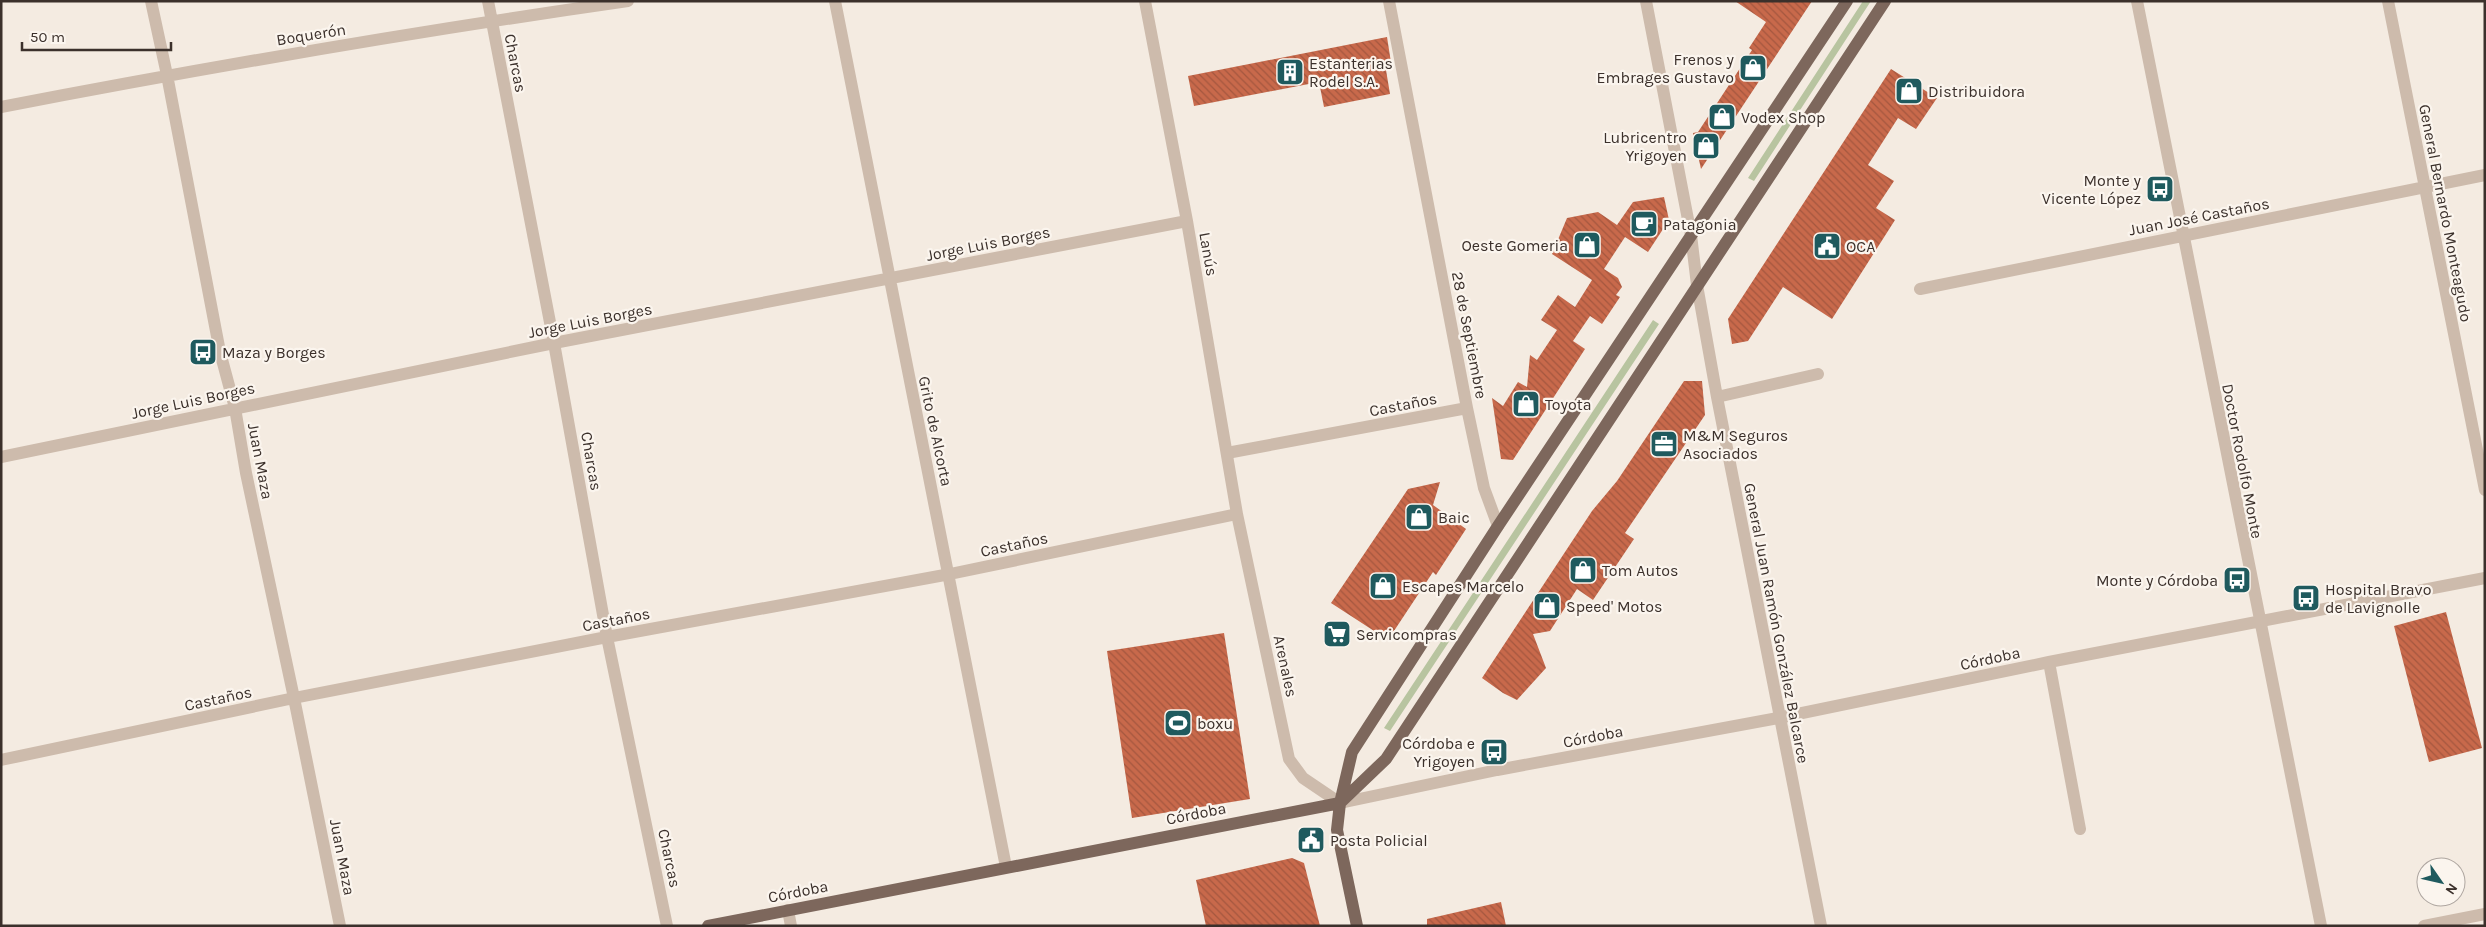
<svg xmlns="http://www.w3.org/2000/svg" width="2486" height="927" viewBox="0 0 2486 927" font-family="Karla,sans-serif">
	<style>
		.grass { fill: #b8c4a0 }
		.building { fill: url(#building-back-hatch) }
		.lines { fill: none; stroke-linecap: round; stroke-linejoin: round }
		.minor { stroke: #cdbbac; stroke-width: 12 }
		.major { stroke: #7d675c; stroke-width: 12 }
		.labels { text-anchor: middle; stroke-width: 4.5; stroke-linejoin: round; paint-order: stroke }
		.street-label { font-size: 16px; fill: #3b302b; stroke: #fbf5ee }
		.poi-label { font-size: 16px; fill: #3b302b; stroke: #fbf5ee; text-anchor: start }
	</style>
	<defs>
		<pattern id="building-back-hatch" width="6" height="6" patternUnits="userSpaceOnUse" patternTransform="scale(1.25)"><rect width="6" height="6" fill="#c8694b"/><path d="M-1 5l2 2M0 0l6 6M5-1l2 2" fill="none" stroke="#a4573f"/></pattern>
	</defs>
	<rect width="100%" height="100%" fill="#f4ebe1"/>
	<path class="grass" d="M1863 1H1871L1754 181 1748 178Z
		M1653 320 1659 324 1390 731 1384 728Z"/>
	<path class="building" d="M1735 1H1812L1701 169 1693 133 1698 132 1752 50 1749 48 1766 22Z
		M1387 37 1392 69 1386 70 1390 94 1324 107 1319 82 1194 106 1188 76Z
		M1891 69 1937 98 1916 129 1898 118 1868 165 1894 181 1876 208 1895 220 1832 319 1783 287 1748 341 1732 344 1728 319Z
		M1664 197 1669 220 1648 252 1625 237 1604 269 1618 278 1622 287 1616 295 1620 297 1602 324 1590 316 1573 341 1585 349 1513 460 1501 459 1492 398 1503 406 1518 382 1527 387 1530 355 1537 360 1557 330 1541 320 1558 295 1575 307 1592 280 1552 254 1567 218 1598 212 1617 225 1633 202Z
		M1684 381H1702L1705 415 1625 533 1634 539 1593 600 1577 589 1550 631 1533 634 1546 668 1517 700 1503 693 1482 678 1592 511 1617 481Z
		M1440 482 1433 505 1466 529 1436 575 1433 572 1388 640 1331 603 1408 489Z
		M2446 612 2482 748 2429 762 2394 626Z
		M1224 633 1250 799 1132 818 1107 651Z
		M1292 858 1304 863 1320 926H1206L1196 880Z
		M1501 902 1506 926H1427V919Z"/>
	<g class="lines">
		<path class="minor" d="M151 1 167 75 220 352 235 408 246 473 294 698 340 926
			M488 1 554 343 607 637 667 926
			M835 1C890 290 951 578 1006 867
			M1145 1 1187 221 1237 514 1289 759 1303 778 1340 803 1497 770 1778 718 2049 662 2485 578
			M1389 1 1467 408 1484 488 1498 526
			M1646 1 1691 235 1697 285 1717 397 1821 926
			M2137 1 2321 926
			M2388 1 2485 490
			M1 107C209 67 418 31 628 1
			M1920 289 2485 175
			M1717 397 1818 374
			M1227 453 1467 408
			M1 457 554 343 1187 221
			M2049 662 2080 829
			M1 760 294 698 607 637 950 574 1237 514
			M788 910 791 926
			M2424 926 2485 914"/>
		<path class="major" d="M1340 803 1386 759 1885 1
			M708 926 1340 803
			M1357 926 1337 830 1340 803 1352 752 1498 526 1847 1"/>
	</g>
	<defs>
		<symbol id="shop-square" viewBox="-11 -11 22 22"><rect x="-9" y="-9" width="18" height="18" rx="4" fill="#1f5a5e" stroke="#fbf5ee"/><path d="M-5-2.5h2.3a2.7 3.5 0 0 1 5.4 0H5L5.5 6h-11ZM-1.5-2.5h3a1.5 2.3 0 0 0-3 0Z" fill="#fff"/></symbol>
		<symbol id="building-square" viewBox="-11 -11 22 22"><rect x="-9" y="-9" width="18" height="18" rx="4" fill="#1f5a5e" stroke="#fbf5ee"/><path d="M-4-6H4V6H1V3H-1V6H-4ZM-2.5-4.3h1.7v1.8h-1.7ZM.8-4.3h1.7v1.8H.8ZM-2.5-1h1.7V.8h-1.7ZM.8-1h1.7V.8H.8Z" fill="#fff"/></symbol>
		<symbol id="bus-square" viewBox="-11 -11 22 22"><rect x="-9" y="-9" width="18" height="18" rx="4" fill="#1f5a5e" stroke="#fbf5ee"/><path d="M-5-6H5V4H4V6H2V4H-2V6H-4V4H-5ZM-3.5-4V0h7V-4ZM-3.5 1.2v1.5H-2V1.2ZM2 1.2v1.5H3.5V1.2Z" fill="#fff"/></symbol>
		<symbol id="cafe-square" viewBox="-11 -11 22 22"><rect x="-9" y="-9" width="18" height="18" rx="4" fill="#1f5a5e" stroke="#fbf5ee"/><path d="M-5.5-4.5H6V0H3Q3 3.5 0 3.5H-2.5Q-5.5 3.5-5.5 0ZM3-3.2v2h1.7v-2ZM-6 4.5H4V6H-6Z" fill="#fff"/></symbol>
		<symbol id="civic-square" viewBox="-11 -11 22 22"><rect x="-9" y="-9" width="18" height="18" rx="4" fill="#1f5a5e" stroke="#fbf5ee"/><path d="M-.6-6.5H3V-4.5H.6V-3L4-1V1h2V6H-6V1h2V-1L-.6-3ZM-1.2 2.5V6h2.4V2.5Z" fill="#fff"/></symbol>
		<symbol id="office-square" viewBox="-11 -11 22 22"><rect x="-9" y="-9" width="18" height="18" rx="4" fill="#1f5a5e" stroke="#fbf5ee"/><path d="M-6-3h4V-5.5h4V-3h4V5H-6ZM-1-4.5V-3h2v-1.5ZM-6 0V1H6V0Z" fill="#fff"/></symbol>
		<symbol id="supermarket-square" viewBox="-11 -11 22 22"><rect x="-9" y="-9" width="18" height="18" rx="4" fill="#1f5a5e" stroke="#fbf5ee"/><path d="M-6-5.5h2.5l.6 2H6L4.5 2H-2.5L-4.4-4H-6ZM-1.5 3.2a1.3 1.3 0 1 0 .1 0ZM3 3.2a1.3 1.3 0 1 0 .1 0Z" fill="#fff"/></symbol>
		<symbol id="stadium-square" viewBox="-11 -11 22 22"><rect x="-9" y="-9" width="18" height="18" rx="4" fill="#1f5a5e" stroke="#fbf5ee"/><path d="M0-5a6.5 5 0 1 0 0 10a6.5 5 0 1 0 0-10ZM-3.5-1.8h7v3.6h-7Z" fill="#fff"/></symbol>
	</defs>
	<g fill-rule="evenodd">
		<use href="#shop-square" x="1737" y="52" width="32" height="32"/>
		<use href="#building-square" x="1274" y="56" width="32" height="32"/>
		<use href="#shop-square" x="1893" y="75" width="32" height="32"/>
		<use href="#shop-square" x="1706" y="101" width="32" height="32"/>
		<use href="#shop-square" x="1690" y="130" width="32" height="32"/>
		<use href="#bus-square" x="2144" y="173" width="32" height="32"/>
		<use href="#cafe-square" x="1628" y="208" width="32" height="32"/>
		<use href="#shop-square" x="1571" y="229" width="32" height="32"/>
		<use href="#civic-square" x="1811" y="230" width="32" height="32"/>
		<use href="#bus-square" x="187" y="336" width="32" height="32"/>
		<use href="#shop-square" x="1510" y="388" width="32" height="32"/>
		<use href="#office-square" x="1648" y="428" width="32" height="32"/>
		<use href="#shop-square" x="1403" y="501" width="32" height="32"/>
		<use href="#shop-square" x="1567" y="554" width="32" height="32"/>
		<use href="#bus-square" x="2221" y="564" width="32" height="32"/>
		<use href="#shop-square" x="1367" y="570" width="32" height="32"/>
		<use href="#bus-square" x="2290" y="582" width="32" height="32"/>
		<use href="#shop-square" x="1531" y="590" width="32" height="32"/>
		<use href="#supermarket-square" x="1321" y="618" width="32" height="32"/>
		<use href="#stadium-square" x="1162" y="707" width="32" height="32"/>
		<use href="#bus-square" x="1478" y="736" width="32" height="32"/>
		<use href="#civic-square" x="1295" y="824" width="32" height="32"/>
	</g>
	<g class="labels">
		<g class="street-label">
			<text transform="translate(311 34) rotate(-9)" y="6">Boquerón</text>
			<text transform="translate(516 63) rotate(79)" y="6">Charcas</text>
			<text transform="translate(2446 213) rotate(79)" y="6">General Bernardo Monteagudo</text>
			<text transform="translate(2199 216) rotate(-11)" y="6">Juan José Castaños</text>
			<text transform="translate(988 243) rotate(-11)" y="6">Jorge Luis Borges</text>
			<text transform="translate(1209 254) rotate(80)" y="6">Lanús</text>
			<text transform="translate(590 320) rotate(-11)" y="6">Jorge Luis Borges</text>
			<text transform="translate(1470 335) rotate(79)" y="6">28 de Septiembre</text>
			<text transform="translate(193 400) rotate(-12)" y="6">Jorge Luis Borges</text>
			<text transform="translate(1403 404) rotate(-11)" y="6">Castaños</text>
			<text transform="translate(936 431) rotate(78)" y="6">Grito de Alcorta</text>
			<text transform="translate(261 461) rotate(79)" y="6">Juan Maza</text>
			<text transform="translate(592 461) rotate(80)" y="6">Charcas</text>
			<text transform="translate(2243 461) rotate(79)" y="6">Doctor Rodolfo Monte</text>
			<text transform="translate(1014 544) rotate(-12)" y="6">Castaños</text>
			<text transform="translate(616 619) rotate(-11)" y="6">Castaños</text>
			<text transform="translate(1777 623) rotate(79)" y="6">General Juan Ramón González Balcarce</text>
			<text transform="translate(1990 658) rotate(-12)" y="6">Córdoba</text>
			<text transform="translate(1286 666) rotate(78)" y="6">Arenales</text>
			<text transform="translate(218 698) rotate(-12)" y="6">Castaños</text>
			<text transform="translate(1593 736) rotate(-11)" y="6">Córdoba</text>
			<text transform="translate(1196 813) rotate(-11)" y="6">Córdoba</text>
			<text transform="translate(343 857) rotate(79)" y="6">Juan Maza</text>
			<text transform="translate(670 858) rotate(78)" y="6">Charcas</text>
			<text transform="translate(798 891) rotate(-11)" y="6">Córdoba</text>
		</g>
		<g class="poi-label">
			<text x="1734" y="65" text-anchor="end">Frenos y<tspan x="1734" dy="18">Embrages Gustavo</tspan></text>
			<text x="1309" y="69">Estanterias<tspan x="1309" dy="18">Rodel S.A.</tspan></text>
			<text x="1928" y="97">Distribuidora</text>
			<text x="1741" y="123">Vodex Shop</text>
			<text x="1687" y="143" text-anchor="end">Lubricentro<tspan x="1687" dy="18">Yrigoyen</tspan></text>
			<text x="2141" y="186" text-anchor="end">Monte y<tspan x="2141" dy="18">Vicente López</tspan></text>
			<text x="1663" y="230">Patagonia</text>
			<text x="1568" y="251" text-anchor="end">Oeste Gomeria</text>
			<text x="1846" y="252">OCA</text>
			<text x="222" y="358">Maza y Borges</text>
			<text x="1545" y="410">Toyota</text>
			<text x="1683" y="441">M&amp;M Seguros<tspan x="1683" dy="18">Asociados</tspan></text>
			<text x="1438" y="523">Baic</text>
			<text x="1602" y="576">Tom Autos</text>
			<text x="2218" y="586" text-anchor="end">Monte y Córdoba</text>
			<text x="1402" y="592">Escapes Marcelo</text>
			<text x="2325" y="595">Hospital Bravo<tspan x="2325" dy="18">de Lavignolle</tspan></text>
			<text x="1566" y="612">Speed' Motos</text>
			<text x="1356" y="640">Servicompras</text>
			<text x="1197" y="729">boxu</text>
			<text x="1475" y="749" text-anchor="end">Córdoba e<tspan x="1475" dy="18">Yrigoyen</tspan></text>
			<text x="1330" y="846">Posta Policial</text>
		</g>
	</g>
	<rect width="2486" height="927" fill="none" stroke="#3b302b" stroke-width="5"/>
	<g transform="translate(2441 882) rotate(124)"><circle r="24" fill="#fbf5ee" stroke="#aea6a0"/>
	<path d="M0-4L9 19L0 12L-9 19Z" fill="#1f5a5e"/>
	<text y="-8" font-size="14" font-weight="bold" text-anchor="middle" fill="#3b302b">N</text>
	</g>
	<path d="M22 42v8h149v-8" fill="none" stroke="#3b302b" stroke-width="2.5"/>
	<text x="30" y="42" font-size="15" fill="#3b302b" stroke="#fbf5ee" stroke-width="4" paint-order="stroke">50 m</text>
</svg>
